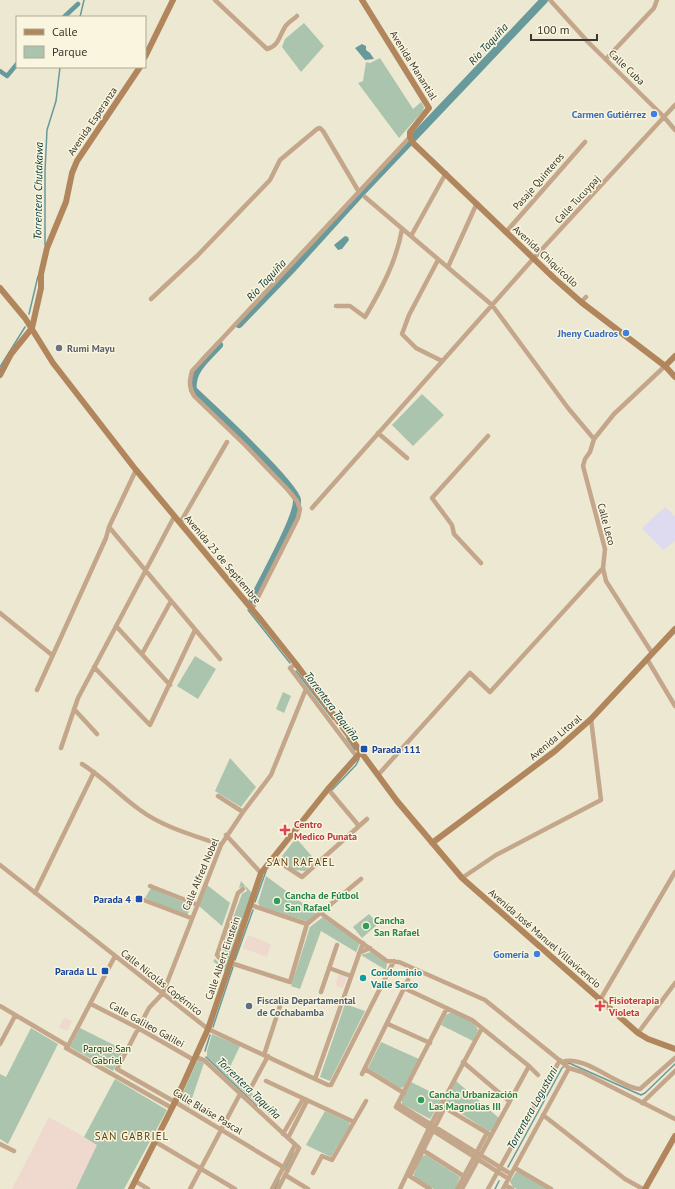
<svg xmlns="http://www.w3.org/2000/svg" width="675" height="1189" viewBox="0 0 675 1189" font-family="'PT Sans',sans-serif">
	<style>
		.industrial { fill: #efd8cd }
		.education { fill: #dedaf0 }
		.green { fill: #aac4ae }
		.water { fill: #689a9c }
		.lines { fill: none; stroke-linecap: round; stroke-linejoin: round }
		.stream { stroke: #689a9c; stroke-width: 1.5 }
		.canal { stroke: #689a9c; stroke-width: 4.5 }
		.river { stroke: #689a9c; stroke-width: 8 }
		.street { stroke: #c4a68b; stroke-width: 4.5 }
		.secondary { stroke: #b1865d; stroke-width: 6 }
		.shop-dot { fill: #3f7fe0; stroke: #faf5de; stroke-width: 1.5 }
		.worship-dot { fill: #6b7280; stroke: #faf5de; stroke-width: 1.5 }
		.transit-dot { fill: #1a4fb4; stroke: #faf5de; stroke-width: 1.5 }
		.health-dot { fill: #e0444e; stroke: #faf5de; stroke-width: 1.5 }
		.leisure-dot { fill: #2e9e5b; stroke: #faf5de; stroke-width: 1.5 }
		.culture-dot { fill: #0f9aa8; stroke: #faf5de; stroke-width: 1.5 }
		.service-dot { fill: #5c6f8a; stroke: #faf5de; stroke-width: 1.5 }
		.labels { text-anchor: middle; stroke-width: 3; stroke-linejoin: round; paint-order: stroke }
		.street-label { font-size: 10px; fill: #39372e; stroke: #faf5de }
		.shop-label { font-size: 10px; font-weight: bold; fill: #366cbe; stroke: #faf5de; text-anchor: end }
		.worship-label { font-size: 10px; font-weight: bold; fill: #5b616d; stroke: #faf5de; text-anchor: start }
		.transit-label { font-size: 10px; font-weight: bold; fill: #164399; stroke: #faf5de; text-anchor: end }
		.health-label { font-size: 10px; font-weight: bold; fill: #be3a42; stroke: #faf5de; text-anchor: start }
		.leisure-label { font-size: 10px; font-weight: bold; fill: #27864d; stroke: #faf5de; text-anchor: start }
		.culture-label { font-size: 10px; font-weight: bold; fill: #0d838f; stroke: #faf5de; text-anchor: start }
		.service-label { font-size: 10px; font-weight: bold; fill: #4e5e75; stroke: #faf5de; text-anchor: start }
		.park-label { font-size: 10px; fill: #003713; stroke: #faf5de }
		.water-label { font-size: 11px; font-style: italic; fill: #023538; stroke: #faf5de }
		.neighbourhood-label { font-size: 11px; letter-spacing: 1px; fill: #613e08; stroke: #faf5de }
	</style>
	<rect width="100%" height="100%" fill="#ede8d1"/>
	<path class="industrial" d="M248 935 271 944 267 957 243 948Z
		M339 974 347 976 343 988 335 985Z
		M64 1018 72 1021 67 1031 59 1027Z
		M49 1117 98 1145 76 1189H12Z"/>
	<path class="education" d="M665 507 675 516V541L663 550 642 528Z"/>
	<path class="green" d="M304 23 324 46 301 72 282 47 285 39Z
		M380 58 413 109 421 102 424 107 423 111 399 138 358 83 363 81 366 62 370 63Z
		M422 394 444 415 413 446 392 425Z
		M195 656 216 669 198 699 177 686Z
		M283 692 291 696 284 713 276 709Z
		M230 758 256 787 241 807 215 791Z
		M296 838 316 861 305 871 294 870 279 860Z
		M266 876 317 914 309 921H306L260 906 258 903Z
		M241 881 252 893 243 922 241 923 234 921 233 918 242 894 247 891 245 886 239 888Z
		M207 885 230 903 222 926 199 906Z
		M151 888 191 905 187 916 145 898Z
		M369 914 378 924 362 938 353 927Z
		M323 917 360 943 356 952 321 931 300 989 291 986 310 927Z
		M233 925 239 927 240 929 226 972 213 961 215 959 219 963 223 961 221 955 230 926Z
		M371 952 387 963 386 970 361 955Z
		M345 1004 365 1011 330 1081 320 1077Z
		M451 1012C460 1016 474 1020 478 1030L473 1041 441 1025 446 1015Z
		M31 1028 58 1044 8 1144 0 1139V1074L6 1077Z
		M80 1028 124 1050 113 1071 70 1047Z
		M212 1034 240 1046 228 1071 272 1112 270 1116 207 1057V1051Z
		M381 1042 419 1059 404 1087 400 1088 368 1068Z
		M198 1059 204 1063 189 1107 182 1102 181 1097Z
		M115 1079 167 1110 124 1189H76L97 1145 84 1137Z
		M456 1081 499 1118 492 1131H488L445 1103Z
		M411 1082 443 1098 430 1119 402 1104V1099Z
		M325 1111 349 1122 350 1125 331 1157 306 1145Z
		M426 1155 460 1177 455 1189H434L414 1177V1174L422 1156Z
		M516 1172H518L548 1189H517L513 1187 510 1182Z"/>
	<path class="water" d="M362 44 366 46V50L370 53 374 59 365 60 355 48Z
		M345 236 348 237 349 240 342 249 338 250 334 245Z"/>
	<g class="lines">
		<path class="stream" d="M80 17 84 0
			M45 245V171L47 130 56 101 60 67
			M29 314 38 276
			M0 367 25 327
			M248 610 290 663
			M296 671 333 719
			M347 738 355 750
			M332 790 356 765 359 759
			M255 902 266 871
			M235 960 253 910
			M213 1027 233 967
			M205 1051 210 1035
			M206 1057 258 1107
			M286 1167 293 1153
			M508 1167 562 1068 569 1063 641 1095 645 1093 675 1064
			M275 1189 279 1180
			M495 1189 499 1181"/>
		<path class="canal" d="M64 17 78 4
			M0 71 7 76 17 64"/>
		<path class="river" d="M239 324 291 270 359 195 544 0
			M219 345C207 358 190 371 193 390 209 405 296 485 297 500 298 518 262 580 253 600"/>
		<path class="street" d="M215 0 267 49C279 46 279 36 285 27 287 23 293 20 297 16
			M550 0 588 42 664 117 675 130
			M606 59 654 8 657 0
			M365 197 492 305 568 408 594 439
			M506 232 585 142
			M411 236 446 173
			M438 260 409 315 402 334 416 348 442 361
			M448 267 477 203
			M151 299 197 256 270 180 280 160 317 129 320 128 323 131 359 192
			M581 302 586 297
			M336 306H350L365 317C381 290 397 260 402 229
			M378 433 407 458
			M312 508 533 259 675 105
			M180 523 227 442
			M109 527 220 659
			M481 563 454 534 452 525 432 498 488 436
			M252 609 298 518 300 509 297 501 288 490 245 445 194 396C189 386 189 382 192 371L410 137
			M0 613 52 655
			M116 626 170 685
			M652 653 606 581 603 568 605 549 583 466 585 459 590 452 594 439 614 414 665 366
			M142 654 171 601
			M647 659 675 706
			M296 664 290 668 357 757
			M94 667 150 725 195 630
			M37 690 106 538 109 527 136 470
			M74 709 97 734
			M61 748 78 698 174 517
			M82 764C103 777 120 796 140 810 163 827 193 835 221 845
			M378 775 470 673 490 692 603 568
			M328 789 359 826
			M218 796 243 812
			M226 835 261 873
			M273 858 302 877 367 819
			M0 865 208 1029 328 1085H331L394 961
			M462 878 496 855 601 800 591 719
			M150 886 198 905
			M35 893 94 772
			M141 899 191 918
			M251 905 307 924
			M322 914 387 961 399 962 485 1000 569 1068 582 1072 675 1119
			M229 921 244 926
			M359 953 370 948
			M220 959 217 955 238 893 243 889
			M231 963 290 982 307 924 361 879
			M329 968 351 976
			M406 989 472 1020 529 1066 538 1075
			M321 992 337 945
			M600 1000 675 872
			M91 1004 138 1028 194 1060
			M0 1006 68 1046 115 956
			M447 1008 396 1107 509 1179
			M388 1024 430 1043
			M638 1033 675 983
			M0 1044 15 1016
			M66 1048 172 1108
			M264 1055 280 1006
			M196 1057 204 1060 299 1148 278 1189
			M463 1062 509 1101
			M562 1062C584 1054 618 1087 640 1089L675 1058
			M365 1069 404 1093
			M362 1074 408 980
			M315 1079 363 943
			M266 1081 354 1122
			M248 1093 268 1056
			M642 1103 675 1071
			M398 1104 511 1174
			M442 1106 489 1134
			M543 1115 625 1179 643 1189
			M283 1134 303 1099
			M288 1138 307 1101
			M154 1141 235 1189
			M0 1144 14 1151
			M421 1149 465 1177
			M515 1168 551 1189
			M288 1170 175 1102 117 1069 149 1008 163 993 221 845 243 812 271 775 306 689
			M313 1173 322 1156 332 1160 366 1101
			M285 1175 308 1189
			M408 1175 430 1189
			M410 1176 445 1107
			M135 1181 148 1189
			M505 1185 512 1189
			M190 1189 240 1094
			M272 1189 295 1145
			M400 1189 431 1124 482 1028
			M457 1189 487 1133
			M462 1189 529 1066
			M488 1189 560 1060
			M503 1189 569 1068"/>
		<path class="secondary" d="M362 0 429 108 410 132V137L413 143 554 278 581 302 665 366 675 377
			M145 57 173 0
			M0 288 25 318 53 363 136 470 261 620 296 664 397 801 462 878 638 1033 648 1039 675 1049
			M665 366 675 356
			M0 375 11 354 32 328 41 288V274L47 248 66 202 72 173 77 161 140 67
			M432 843 555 751 591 719 675 629
			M131 1189 175 1102 208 1029 261 873 328 789 361 752
			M645 1189 675 1136"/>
	</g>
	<g class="shop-dot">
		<circle cx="654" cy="114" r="4"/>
		<circle cx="626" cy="333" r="4"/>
		<circle cx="537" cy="954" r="4"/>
	</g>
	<circle class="worship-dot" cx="59" cy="348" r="4"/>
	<g class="transit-dot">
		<rect x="360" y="745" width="8" height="8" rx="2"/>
		<rect x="135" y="895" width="8" height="8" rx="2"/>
		<rect x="101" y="967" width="8" height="8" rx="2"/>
	</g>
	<g class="health-dot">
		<path d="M283 824h4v4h4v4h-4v4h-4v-4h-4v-4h4z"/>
		<path d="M598 1000h4v4h4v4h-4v4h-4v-4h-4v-4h4z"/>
	</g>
	<g class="leisure-dot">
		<circle cx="277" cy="901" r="4"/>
		<circle cx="366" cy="926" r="4"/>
		<circle cx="421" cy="1100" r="4"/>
	</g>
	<circle class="culture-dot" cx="363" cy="978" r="4"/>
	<circle class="service-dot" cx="249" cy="1006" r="4"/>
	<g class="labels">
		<g class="street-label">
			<text transform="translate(414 65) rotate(58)" y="4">Avenida Manantial</text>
			<text transform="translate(627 67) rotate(44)" y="4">Calle Cuba</text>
			<text transform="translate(92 121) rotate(-56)" y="4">Avenida Esperanza</text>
			<text transform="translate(538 181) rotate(-49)" y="4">Pasaje Quinteros</text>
			<text transform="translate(577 199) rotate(-47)" y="4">Calle Tucuypaj</text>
			<text transform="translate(546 256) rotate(43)" y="4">Avenida Chiquicollo</text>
			<text transform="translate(607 524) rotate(75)" y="4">Calle Leco</text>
			<text transform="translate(223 559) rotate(50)" y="4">Avenida 23 de Septiembre</text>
			<text transform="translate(555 737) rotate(-40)" y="4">Avenida Litoral</text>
			<text transform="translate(200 874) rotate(-67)" y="4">Calle Alfred Nobel</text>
			<text transform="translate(545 938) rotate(41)" y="4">Avenida José Manuel Villavicencio</text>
			<text transform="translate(222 958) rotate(-71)" y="4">Calle Albert Einstein</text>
			<text transform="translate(162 982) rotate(38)" y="4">Calle Nicolás Copérnico</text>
			<text transform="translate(147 1024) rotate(29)" y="4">Calle Galileo Galilei</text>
			<text transform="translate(208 1111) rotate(31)" y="4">Calle Blaise Pascal</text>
		</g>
		<g class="shop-label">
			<text x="646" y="118">Carmen Gutiérrez</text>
			<text x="618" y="337">Jheny Cuadros</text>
			<text x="529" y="958">Gomería</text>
		</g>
		<g class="worship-label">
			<text x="67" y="352">Rumi Mayu</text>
		</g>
		<g class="transit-label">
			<text x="372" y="753" text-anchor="start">Parada 111</text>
			<text x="131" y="903">Parada 4</text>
			<text x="97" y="975">Parada LL</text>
		</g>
		<g class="health-label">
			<text x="294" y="828">Centro<tspan x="294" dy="12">Medico Punata</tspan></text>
			<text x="609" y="1004">Fisioterapia<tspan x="609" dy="12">Violeta</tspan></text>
		</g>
		<g class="leisure-label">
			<text x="285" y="899">Cancha de Fútbol<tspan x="285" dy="12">San Rafael</tspan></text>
			<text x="374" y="924">Cancha<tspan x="374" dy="12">San Rafael</tspan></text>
			<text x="429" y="1098">Cancha Urbanización<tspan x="429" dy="12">Las Magnolias III</tspan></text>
		</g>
		<g class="culture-label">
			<text x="371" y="976">Condominio<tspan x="371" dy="12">Valle Sarco</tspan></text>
		</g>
		<g class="service-label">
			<text x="257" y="1004">Fiscalia Departamental<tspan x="257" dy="12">de Cochabamba</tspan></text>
		</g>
		<g class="park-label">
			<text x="107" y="1052">Parque San<tspan x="107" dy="12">Gabriel</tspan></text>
		</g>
		<g class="water-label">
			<text transform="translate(488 44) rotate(-47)" y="4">Río Taquiña</text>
			<text transform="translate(38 191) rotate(-89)" y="4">Torrentera Chutakawa</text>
			<text transform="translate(266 280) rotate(-47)" y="4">Río Taquiña</text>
			<text transform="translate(332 706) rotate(53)" y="4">Torrentera Taquiña</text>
			<text transform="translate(249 1088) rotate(44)" y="4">Torrentera Taquiña</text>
			<text transform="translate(532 1108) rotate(-61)" y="4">Torrentera Logustani</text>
		</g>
		<g class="neighbourhood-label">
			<text x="301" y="866">SAN RAFAEL</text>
			<text x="132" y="1140">SAN GABRIEL</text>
		</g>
	</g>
	<rect x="16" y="16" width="130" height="52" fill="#faf5de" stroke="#ada998"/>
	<rect x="24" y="29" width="20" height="6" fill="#b1865d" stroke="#ada998"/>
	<text x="52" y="36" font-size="12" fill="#39372e">Calle</text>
	<rect x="24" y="46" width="20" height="12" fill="#aac4ae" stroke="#ada998"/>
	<text x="52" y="56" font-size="12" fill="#39372e">Parque</text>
	<path d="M531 34v6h66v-6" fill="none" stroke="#39372e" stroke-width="2"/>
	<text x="537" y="34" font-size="12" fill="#39372e" stroke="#faf5de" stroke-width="3" paint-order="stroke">100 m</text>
</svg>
